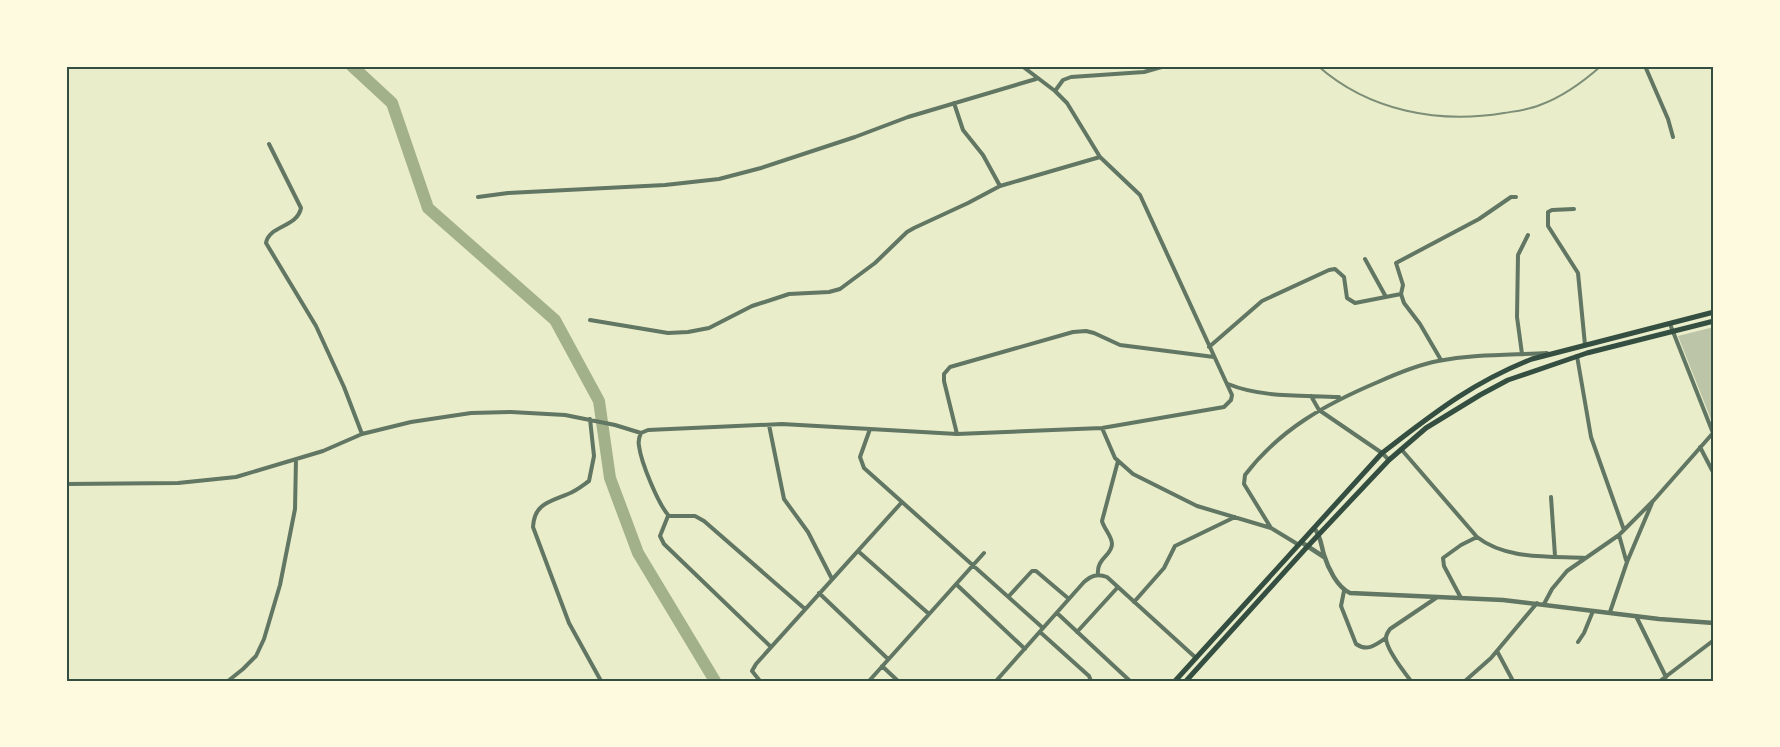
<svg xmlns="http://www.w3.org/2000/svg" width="1780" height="747" viewBox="0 0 1780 747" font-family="Karla,sans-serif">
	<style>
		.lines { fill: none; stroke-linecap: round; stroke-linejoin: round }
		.river { stroke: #a3b18a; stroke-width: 12 }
		.building { fill: #bcc5a7 }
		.minor { stroke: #617663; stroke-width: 4 }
		.tertiary { stroke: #617663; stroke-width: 4.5 }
		.secondary { stroke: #344e41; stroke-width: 5 }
		.rail { stroke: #7c8e77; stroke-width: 2 }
		.neatline { fill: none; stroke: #344e41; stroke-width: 2 }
	</style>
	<rect width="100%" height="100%" fill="#e9edc9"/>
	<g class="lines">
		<path class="river" d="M352 66 392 103 428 208 555 320 599 401 610 478 638 553 715 681"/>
	</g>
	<path class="building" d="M1714 327V427L1678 336Z"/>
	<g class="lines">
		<path class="minor" d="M1022 66 1055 91 1067 103 1100 157 1140 195 1232 395 1231 400 1224 407 1102 428 957 434 870 429 860 457 864 468 1043 628
			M1645 66 1668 119 1673 137
			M1711 66 1714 70
			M1055 91 1063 80 1071 77 1144 72 1165 66
			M954 103 963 130 983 155 1000 186
			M269 144 301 208C297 228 269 225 266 243L316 326 344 387 362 434
			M478 197 508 193 665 185 719 179 761 168 855 137 908 117 1036 79
			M1574 209 1552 210 1548 212V226L1578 273 1585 345
			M1365 259 1386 297
			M590 320 668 333 688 332 709 328 752 306 780 297 789 294 829 292 840 289 875 263 907 232 914 228 968 203 1000 186 1100 157
			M1209 347 1262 301 1329 270 1335 269 1344 277 1347 298 1355 303 1401 294
			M1522 354 1517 317 1518 255 1528 235
			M1577 356 1591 437 1624 530
			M1441 360 1420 324 1404 303 1401 294 1403 285 1396 263 1479 219 1511 197H1516
			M1228 384C1262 398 1303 395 1339 397
			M1311 396 1319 410 1382 453 1389 460
			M590 419 594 456 589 481C582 486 576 491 568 494 549 502 534 504 533 527L569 623 601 681
			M769 425 784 499 808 532 832 579
			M1102 428 1115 458 1133 474 1197 506 1271 528 1299 545
			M641 433C639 437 638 441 639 446 641 462 658 504 669 516H695L704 521 805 609
			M957 434 944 381V374L950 367 1073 332 1086 331 1094 333 1120 345 1214 357
			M1700 447 1714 474
			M1401 449 1477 537C1506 560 1550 556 1586 558
			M66 484 178 483 236 477 323 451 362 434 411 422 471 413 511 412 565 415 615 425 641 433 648 430 782 424 870 429
			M1551 497 1555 556
			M668 516 660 536 664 544 771 647
			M1271 528 1244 484 1245 475C1280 429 1326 404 1378 382 1398 373 1417 365 1438 361 1474 354 1511 355 1547 353
			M1619 535 1626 560
			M858 551 929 614
			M1098 575C1096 558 1112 556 1112 544 1112 536 1104 529 1102 521L1118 461
			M956 584 1025 649
			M1344 591 1341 606 1356 644C1368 652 1375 645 1386 638
			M819 593 888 659
			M1009 596 1032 571H1036L1069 599
			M1461 598 1444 566 1443 558 1461 545 1477 537
			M1134 602 1164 568 1175 546 1235 517
			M1544 604 1552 589 1567 571 1619 535 1654 500 1713 433 1670 324
			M1610 612 1627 562 1652 503
			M1057 613 1130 681
			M1636 616 1666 677
			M1040 632 1089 676 1091 681
			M1077 632 1118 587
			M1578 642 1584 633 1593 611
			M1497 651 1513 681
			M882 666 898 681
			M228 681 243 669 256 656 264 639 280 585 295 509 296 459
			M760 681 752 671 756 664 902 502
			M869 681 984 553
			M996 681 1084 582C1091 576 1097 573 1107 577L1196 658
			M1411 681C1404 672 1386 649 1386 638 1386 634 1388 632 1390 629L1436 598
			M1465 681 1491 658 1537 603
			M1660 681 1714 640"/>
		<path class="tertiary" d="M1314 528C1321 536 1321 545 1324 555 1328 568 1337 587 1350 593L1503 600 1659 619 1714 623
			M1301 542 1324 557"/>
		<path class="secondary" d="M1175 681 1382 453C1433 414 1471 383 1532 359L1714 312
			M1186 681 1307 547 1389 460 1426 428 1480 395 1508 380 1587 353 1714 321"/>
		<path class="rail" d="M1318 66C1369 111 1438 124 1504 113 1516 111 1528 110 1540 105 1562 97 1583 82 1601 66"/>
	</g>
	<rect width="1780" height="747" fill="none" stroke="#fefae0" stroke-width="135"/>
	<rect x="68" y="68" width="1644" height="612" class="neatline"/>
</svg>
